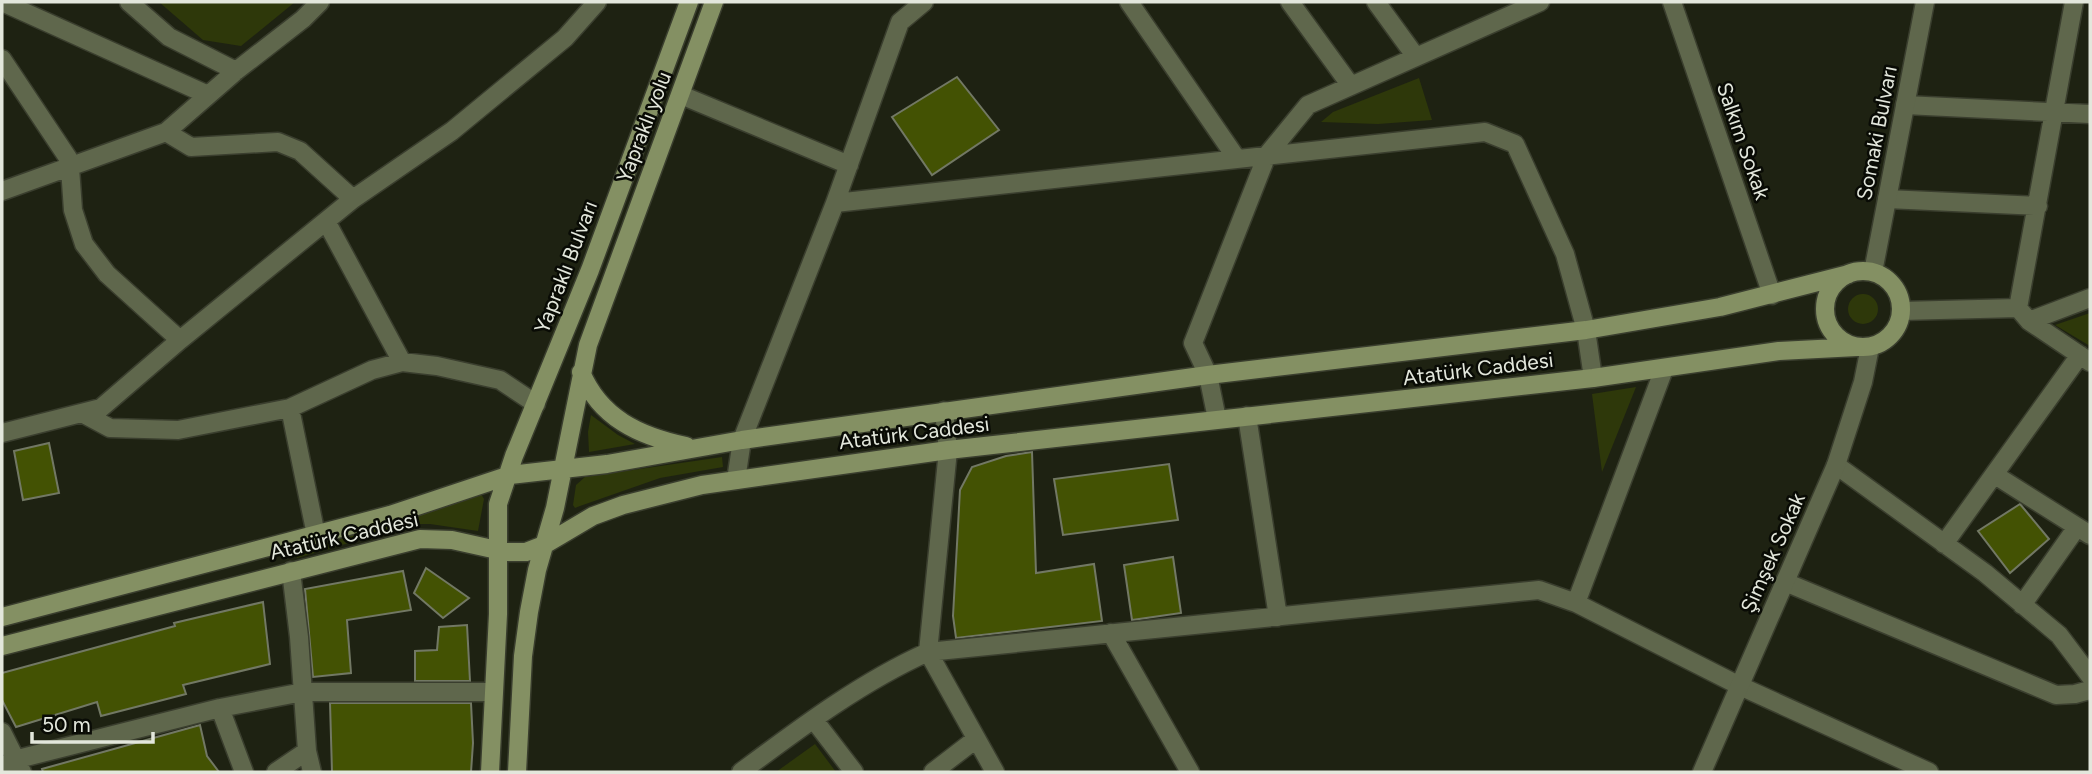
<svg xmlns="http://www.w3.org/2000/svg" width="2092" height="774" viewBox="0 0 2092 774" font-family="Figtree,sans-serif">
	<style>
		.green { fill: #2e380a }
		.building { fill: #435203; stroke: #727864; stroke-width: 2 }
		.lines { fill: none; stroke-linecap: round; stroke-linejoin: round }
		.minor-casing { stroke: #3a3e2e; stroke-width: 21 }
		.tertiary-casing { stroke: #3a3e2e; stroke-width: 21 }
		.secondary-casing { stroke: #3a3e2e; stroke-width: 21 }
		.minor { stroke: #5f674c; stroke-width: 18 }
		.tertiary { stroke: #5f674c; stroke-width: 18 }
		.secondary { stroke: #849063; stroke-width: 18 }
		.labels { text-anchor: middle; stroke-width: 5; stroke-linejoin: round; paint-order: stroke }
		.street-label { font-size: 21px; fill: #e3e7dc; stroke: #090b05 }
	</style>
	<rect width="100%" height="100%" fill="#1e2212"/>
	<path class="green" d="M159 2H295L241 46 203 40Z
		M1419 78 1432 120 1378 124 1321 122 1333 112Z
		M1848 309a15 15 0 1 1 30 0a15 15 0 1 1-30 0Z
		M2090 313V346L2055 325Z
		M1636 387 1602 472 1592 394Z
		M591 415 618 435 635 444 589 452 588 432Z
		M722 457 723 467 660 478 580 506 575 508 573 505 576 485 585 477Z
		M478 494H481L484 499 478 531 430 524H414L297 558 296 554Z
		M815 744 836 772H776Z"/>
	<path class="building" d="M957 77 999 130 932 175 892 117Z
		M49 443 59 493 23 500 14 451Z
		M1032 452 1036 573 1094 564 1102 621 956 638 953 616 960 490 972 467 1006 456Z
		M1169 464 1178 520 1063 535 1054 479Z
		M2020 504 2049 539 2010 573 1978 531Z
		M1173 557 1181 613 1132 620 1124 565Z
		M426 568 469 598 443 618 414 593Z
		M403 571 411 610 347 620 351 673 313 677 305 589Z
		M263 602 270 664 183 685 186 694 101 716 97 702 16 727 2 700V673L175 626 174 623Z
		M467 625 470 681H415V651L437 650 439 627Z
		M330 703H471L473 743 471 772H332Z
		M200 725 207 756 219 772H43L42 769Z"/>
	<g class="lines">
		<defs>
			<path id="minor" d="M2 2 208 95
				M129 2 169 37 236 71
				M1129 2 1237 159
				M1290 2 1351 86
				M1376 2 1416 57
				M1672 2 1772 295
				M2 59 68 158 70 168 73 210 84 244 107 274 180 340
				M681 95 849 165
				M1905 105 2090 114
				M166 132 191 147 278 142 300 151 353 199
				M2 191 166 132 236 71 303 19 320 2
				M1887 199 2038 206
				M835 203 1485 132 1515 144 1565 254 1586 330 1593 378
				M326 221 402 362
				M2018 308 2074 2
				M1901 311 2018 308 2029 321 2090 362
				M2029 321 2090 298
				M290 408 316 535
				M944 411 948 450 928 652 995 772
				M82 413 110 428 178 430 290 408 372 370 402 362 437 366 500 380 536 404
				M1247 416 1278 617
				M1217 419 1208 375 1193 343 1267 155 1308 105 1540 2
				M2 433 101 408 180 340 353 199 452 131 565 38 597 2
				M1836 465 1985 573 2059 635 2090 676
				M1995 475 2090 535
				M736 480 742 440 835 203 900 22 924 2
				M1944 544 2080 355
				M291 571 299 637 307 751 312 772
				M1785 582 2056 695 2075 694 2090 690
				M1576 603 1664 369
				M2022 605 2077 527
				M1111 633 1190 772
				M220 708 244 772
				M814 720 854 772
				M2 732 22 772
				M2 766 14 760 220 708 303 692H493
				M276 772 307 751
				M741 772C800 728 861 682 928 652L1539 590 1576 603 1740 686 1929 772
				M933 772 976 739"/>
			<path id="tertiary" d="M1873 272 1925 2
				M1702 772 1836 465 1863 382 1870 347"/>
			<path id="secondary" d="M1825 309a38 38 0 1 1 76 0a38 38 0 1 1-76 0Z
				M581 372C600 418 639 436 686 446
				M2 617 390 515 510 475 607 464 742 440 1208 375 1586 330 1720 307 1849 274
				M2 646 420 539 452 540 506 552H526L544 545 593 516 623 505 702 485 948 450 1593 378 1779 351 1857 347
				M490 772 498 614V504L514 456 590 270 689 2
				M517 772 523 656 529 612 537 570 555 508 588 345 714 2"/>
		</defs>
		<use href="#minor" class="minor-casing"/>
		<use href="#tertiary" class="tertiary-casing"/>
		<use href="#secondary" class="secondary-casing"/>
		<use href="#minor" class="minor"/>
		<use href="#tertiary" class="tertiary"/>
		<use href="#secondary" class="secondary"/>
	</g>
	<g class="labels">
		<g class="street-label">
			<text transform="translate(644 127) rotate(-69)" y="7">Yapraklı yolu</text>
			<text transform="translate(1877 133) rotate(-79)" y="7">Somaki Bulvarı</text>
			<text transform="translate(1743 141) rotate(71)" y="7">Salkım Sokak</text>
			<text transform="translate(566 267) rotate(-69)" y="7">Yapraklı Bulvarı</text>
			<text transform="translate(1478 369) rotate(-7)" y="7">Atatürk Caddesi</text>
			<text transform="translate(914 433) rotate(-7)" y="7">Atatürk Caddesi</text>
			<text transform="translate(344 536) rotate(-13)" y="7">Atatürk Caddesi</text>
			<text transform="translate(1773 553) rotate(-66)" y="7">Şimşek Sokak</text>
		</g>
	</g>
	<rect width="2092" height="774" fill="none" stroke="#e3e7dc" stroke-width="7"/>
	<path d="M32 732v10h121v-10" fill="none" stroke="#e3e7dc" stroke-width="3.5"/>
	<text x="42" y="732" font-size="21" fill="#e3e7dc" stroke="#090b05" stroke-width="5" paint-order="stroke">50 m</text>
</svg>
